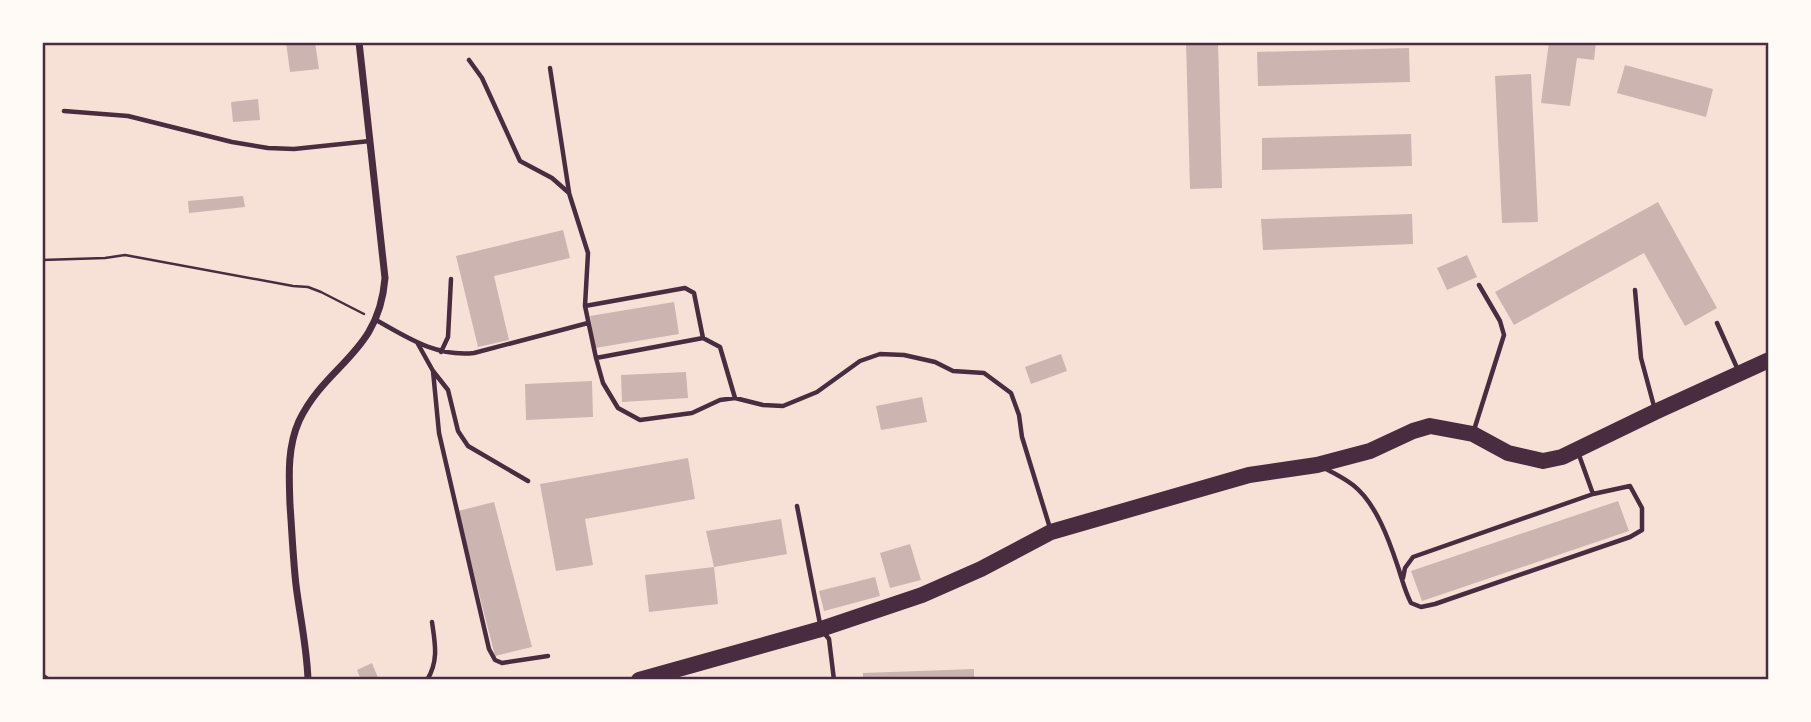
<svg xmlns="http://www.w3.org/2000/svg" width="1811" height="722" viewBox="0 0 1811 722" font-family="Manrope,sans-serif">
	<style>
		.building { fill: #ccb4b1 }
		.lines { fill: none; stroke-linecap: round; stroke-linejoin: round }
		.path { stroke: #4a2c40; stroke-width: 2.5 }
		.service { stroke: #4a2c40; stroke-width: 4.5 }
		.minor { stroke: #4a2c40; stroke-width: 7 }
		.primary { stroke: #4a2c40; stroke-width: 16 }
		.neatline { fill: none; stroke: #4a2c40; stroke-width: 2.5 }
	</style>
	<rect width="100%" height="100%" fill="#f7e1d7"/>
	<path class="building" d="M286 42H315L319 69 290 72Z
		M417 42H438V44L418 45Z
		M1186 42H1218L1222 188 1190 189Z
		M1549 42H1596L1594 60 1577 58 1570 106 1541 103Z
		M1409 48 1410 82 1258 86 1257 52Z
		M1625 65 1713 89 1706 117 1617 93Z
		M1531 74 1538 222 1502 223 1495 76Z
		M258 99 260 120 233 122 231 102Z
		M1411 134 1412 166 1262 170V138Z
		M243 196 245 207 189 213 188 201Z
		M1658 202 1717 308 1685 326 1644 253 1514 325 1495 292Z
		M1412 214 1413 244 1263 250 1261 219Z
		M563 230 570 258 494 276 509 340 478 347 456 256Z
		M1467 255 1477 277 1447 290 1437 268Z
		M674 302 679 334 595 348 590 316Z
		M1061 354 1067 371 1031 384 1025 367Z
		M686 372 688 398 622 402 621 375Z
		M592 381 593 417 526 420 525 384Z
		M922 397 927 422 881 430 876 406Z
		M688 458 695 499 585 519 593 565 556 571 540 484Z
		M1618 501 1629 531 1422 601 1411 571Z
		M494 502 532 647 495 656 458 511Z
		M781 519 787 554 714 567 706 531Z
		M910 544 921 580 890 588 880 553Z
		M714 567 718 604 649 612 645 575Z
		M875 577 880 596 824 611 819 591Z
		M372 663 379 680H361L357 670Z
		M974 669V680H863V673Z"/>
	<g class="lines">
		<path class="path" d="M42 260 105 258 125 255 293 286 308 287 321 292 364 314"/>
		<path class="service" d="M469 60 482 78 520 161 552 178 569 193 588 253 585 306 596 358 603 383 618 408 640 420 692 413 720 400 735 398 763 405 783 406 817 392 860 361 880 354 904 355 935 362 953 371 984 373 1011 393 1019 415 1022 437 1050 528
			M550 68 569 192
			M64 111 128 116 232 142 268 148 294 149 370 141
			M1635 290 1641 358 1655 410
			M585 306 685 288 694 293 703 338
			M376 320C408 338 436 357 474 353L588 323
			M1717 323 1738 370
			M418 344 433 371 448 390 458 431 468 446 528 481
			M441 352 448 337 451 279
			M596 358 703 338 720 347 735 398
			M433 371 439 433 489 649 495 660 502 663 548 656
			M1474 430 1504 335 1500 321 1479 285
			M1324 468C1334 473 1344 478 1353 485 1376 503 1389 540 1398 567 1402 579 1405 592 1411 603L1421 607 1435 604 1630 537 1642 530V508L1630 486 1593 494
			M797 506 821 629 829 639 834 680
			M1403 578 1405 568 1413 557 1593 494 1579 455
			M42 675 49 680
			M427 680C439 661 435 643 432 622"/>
		<path class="minor" d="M308 680C307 648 300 617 296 585 293 558 292 532 290 505 289 477 287 448 299 421 327 363 379 354 385 278L359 42"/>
		<path class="primary" d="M639 680 821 629 922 595 981 569 1051 532 1249 475 1317 465 1370 451 1413 431 1430 426 1473 434 1508 453 1543 461 1562 457 1655 412 1769 360"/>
	</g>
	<rect width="1811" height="722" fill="none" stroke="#fffaf5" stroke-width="88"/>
	<rect x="44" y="44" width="1723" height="634" class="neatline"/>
</svg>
